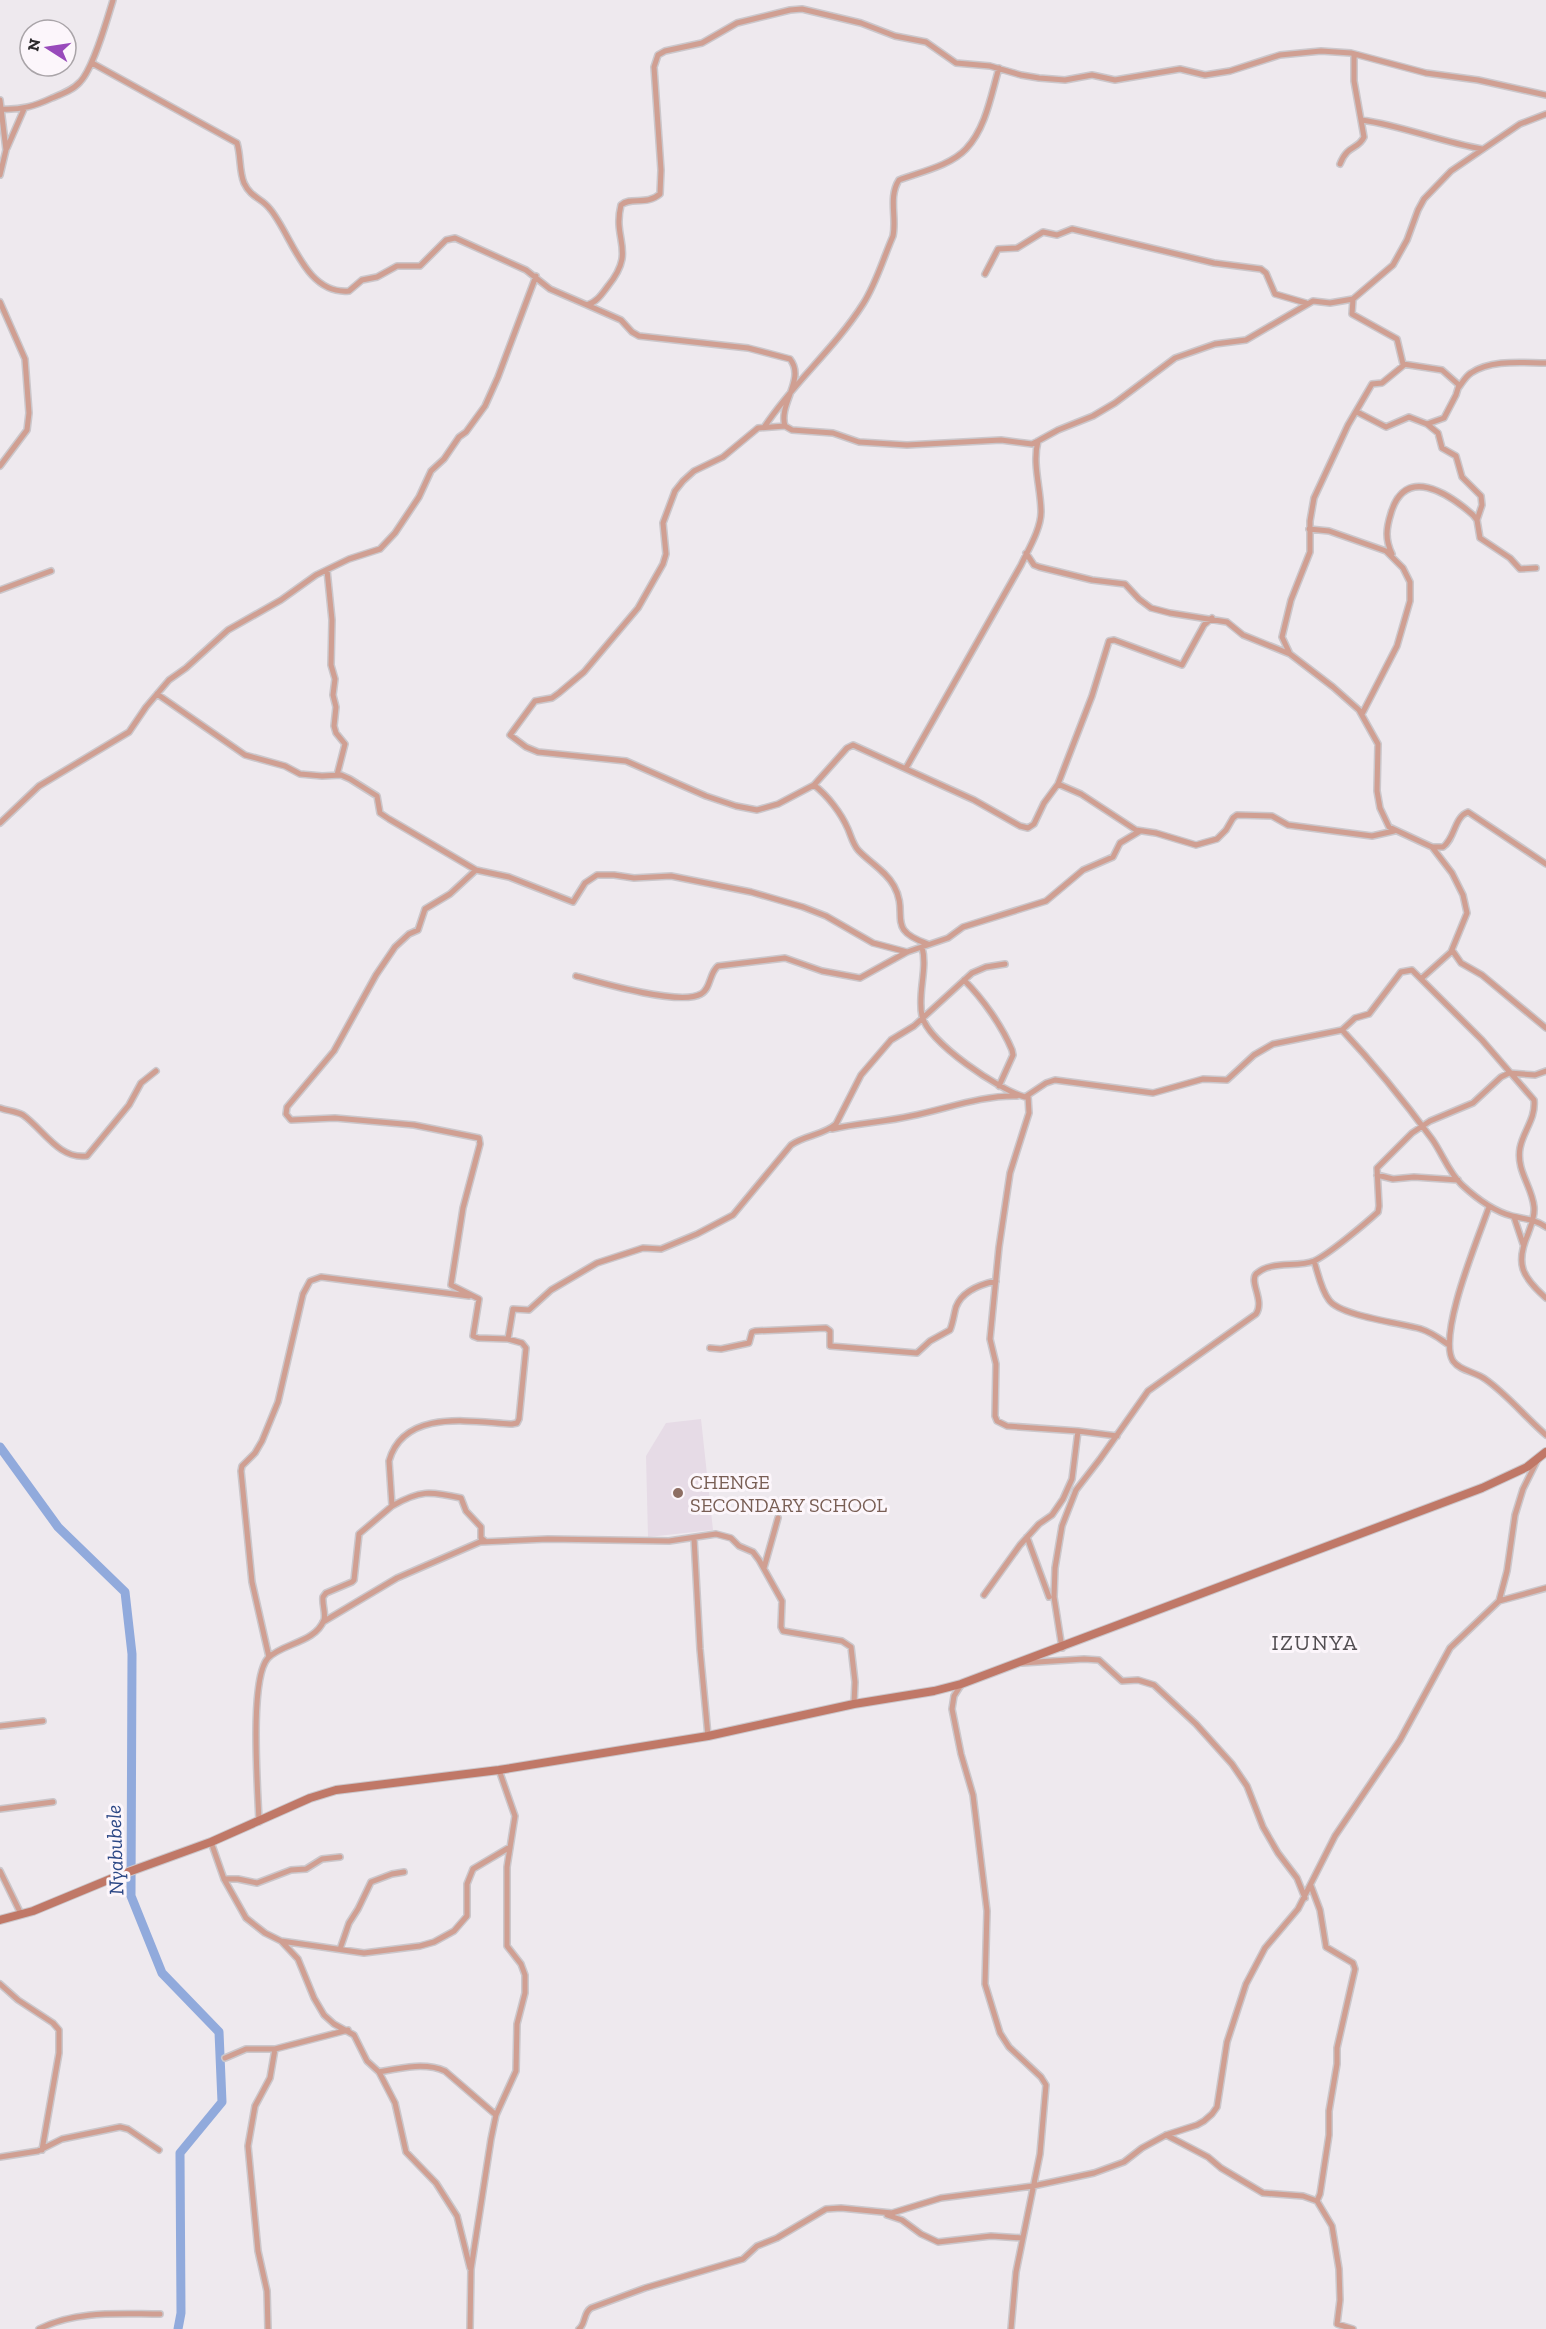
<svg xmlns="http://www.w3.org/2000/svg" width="1546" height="2329" viewBox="0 0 1546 2329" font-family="'Zilla Slab',serif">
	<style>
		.built { fill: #e6dbe6 }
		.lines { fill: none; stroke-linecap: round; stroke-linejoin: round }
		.river { stroke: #91aadc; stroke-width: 9 }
		.street-casing { stroke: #cbc7cb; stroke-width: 8 }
		.secondary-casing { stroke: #cbc7cb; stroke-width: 10 }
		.street { stroke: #d09f92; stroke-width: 5 }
		.secondary { stroke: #c07867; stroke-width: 8 }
		.education-dot { fill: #8d6e63; stroke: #fcf6fb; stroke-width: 2 }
		.labels { text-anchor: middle; stroke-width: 6; stroke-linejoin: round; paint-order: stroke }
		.education-label { font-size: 20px; fill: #785e54; stroke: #fcf6fb; text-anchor: start }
		.water-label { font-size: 21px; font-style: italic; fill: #2b4785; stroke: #fcf6fb }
		.quarter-label { font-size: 22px; letter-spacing: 1.5px; fill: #524e52; stroke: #fcf6fb }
	</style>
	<rect width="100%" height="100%" fill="#eee9ee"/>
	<path class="built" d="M701 1419 713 1530 648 1537 646 1456 666 1423Z"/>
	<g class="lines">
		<path class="river" d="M0 1447 58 1527 125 1592 132 1654 131 1896 162 1973 219 2032 222 2102 180 2153 181 2313 178 2329"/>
		<defs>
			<path id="street" d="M92 63 237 143C241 156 239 171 244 183 251 198 262 198 270 209 292 235 305 295 349 291L362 280 377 277 397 266H420L446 240 455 238 526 270 550 289 587 305C597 302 602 294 608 286 637 250 612 241 621 205 631 196 646 206 660 194L661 170 654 67 658 55 665 51 702 43 737 23 790 10 802 9 861 23 895 36 926 42 956 63 990 66 1021 75 1039 78 1065 80 1092 75 1115 80 1180 69 1205 75 1230 71 1280 55 1321 51 1351 53 1426 73 1478 80 1546 95
				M0 100 6 150 0 175
				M2 109C21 110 35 106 52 98 62 94 73 90 80 82 93 69 107 20 113 0
				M1362 120C1403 126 1441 142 1482 149
				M7 148 24 109
				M1340 164C1348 144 1358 150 1364 137L1354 81V54
				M985 274 998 249 1017 248 1043 232 1057 235 1072 229 1214 263 1261 269 1266 273 1275 294 1306 303
				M1353 299 1352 314 1397 339 1403 364 1442 370 1459 385 1456 395 1444 418 1427 424
				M0 302 25 359 29 413 27 430 0 466
				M587 305 621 320 632 332 639 336 748 348 790 359C806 379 778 404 785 426L792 430 833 433 859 442 907 445 1001 440 1032 444 1038 441 1058 430 1093 416 1115 403 1175 358 1215 344 1246 340 1313 301 1330 303 1353 299 1393 265 1407 240 1418 210 1424 199 1451 171 1520 124 1546 114
				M1459 387C1462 383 1466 376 1471 373 1492 359 1523 363 1546 363
				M1357 412 1386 427 1409 417 1427 424 1438 433 1442 448 1456 456 1462 477 1481 496 1482 505 1477 520
				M765 426C794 382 835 348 863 304 876 284 883 259 893 236 897 218 888 197 899 180 920 172 950 166 966 149 986 128 991 95 999 68
				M785 426 758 428 723 457 694 471 683 481 675 491 663 523 666 554 663 564 638 608 584 672 559 693 552 698 535 701 510 735 526 747 538 752 626 761 706 796 736 806 757 810 778 804 814 785 847 748 853 745 974 800 1020 826 1028 828 1034 824 1044 803 1058 784 1092 696 1109 641 1114 640 1182 665 1204 625 1212 618
				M1309 529 1329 531 1386 551 1403 568 1410 582V601L1397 646 1362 714
				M1026 553 1034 565 1039 567 1092 580 1125 584 1139 599 1151 608 1170 613 1227 622 1243 635 1290 654 1333 687 1359 710 1378 744 1377 791 1380 808 1389 827 1432 847H1443C1455 839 1454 817 1468 812L1546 864
				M1392 554C1385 539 1386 529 1391 513 1405 465 1448 493 1473 515L1477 520 1480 538 1510 558 1520 569 1536 568
				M327 570 332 620 331 665 335 679 333 695 336 707 334 726 336 733 345 744 337 775
				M0 590 51 571
				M1289 652 1282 637 1291 600 1310 552V521L1314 498 1348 425 1372 384 1382 383 1404 365
				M157 694 245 755 285 766 300 774 322 776 341 775 350 779 377 796 380 813 389 819 476 870 509 877 573 902 585 883 597 875H614L634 878 671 876 751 892 803 907 826 916 873 943 907 952
				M906 768 1021 565C1028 550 1041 529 1041 512 1041 489 1032 464 1038 441
				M1058 784 1081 794 1136 830 1156 833 1196 845 1217 839 1226 830 1233 818 1237 815 1272 816 1288 825 1372 836 1394 831
				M814 785C828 796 841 813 848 829 851 836 853 844 858 850 869 862 886 871 894 886 910 915 884 929 928 944
				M0 823 39 786 129 732 146 707 169 680 186 668 228 630 281 600 316 575 349 559 380 549 395 533 419 497 431 471 444 459 459 437 466 432 485 406 498 377 536 276
				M922 947C928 969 917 994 922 1016 929 1043 999 1090 1025 1097L1046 1083 1055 1080 1153 1093 1203 1079 1227 1080 1254 1055 1273 1044 1342 1030 1355 1018 1369 1014 1401 972 1412 970 1482 1040 1534 1100C1536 1119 1523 1131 1520 1148 1516 1171 1532 1186 1534 1207 1535 1217 1531 1225 1528 1234 1515 1264 1522 1277 1546 1298
				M1452 950 1461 963 1482 975 1546 1028
				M576 976C601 983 680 1006 701 994 711 989 709 973 718 966L785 958 822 971 860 978 907 952 948 938 963 927 1046 901 1083 870 1113 857 1120 843 1140 831
				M1422 978 1451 952 1467 913 1463 895 1452 873 1432 847
				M964 980C983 999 1002 1026 1012 1050L1013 1055 999 1086
				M1342 1030C1374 1064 1404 1101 1432 1139 1442 1153 1449 1173 1462 1185 1476 1198 1493 1211 1512 1216 1524 1219 1535 1219 1546 1227
				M1028 1096 1029 1113 1010 1173 999 1247 990 1339 996 1364 995 1416 997 1421 1007 1426 1078 1431 1117 1436
				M0 1108C8 1111 16 1111 23 1115 43 1129 59 1160 87 1156L129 1105 141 1083 156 1071
				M832 1129C858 1123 885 1122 911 1116 946 1109 982 1095 1017 1096
				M1377 1175 1393 1179 1414 1177 1458 1180
				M1489 1207C1479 1236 1437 1335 1453 1361 1460 1371 1476 1372 1485 1379 1508 1395 1525 1417 1546 1435
				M1514 1217 1523 1244
				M1314 1261C1318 1273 1321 1290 1329 1300 1340 1316 1401 1323 1421 1329 1433 1333 1440 1339 1449 1345
				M508 1339 513 1309 529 1310 551 1290 597 1263 643 1248 661 1249 697 1234 733 1215 791 1145C805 1135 824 1135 836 1124L861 1075 891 1040 914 1026 972 973 986 967 1005 964
				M710 1348 721 1349 749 1343 752 1332 755 1331 826 1328 830 1331V1346L917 1353 930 1341 950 1330C953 1323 954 1314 956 1307 962 1291 982 1284 996 1281
				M392 1506C420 1490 430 1491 461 1498L466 1511 481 1527V1538L485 1541
				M1027 1537 1049 1597
				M694 1538 700 1649 708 1736
				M764 1568 778 1518
				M984 1595 1020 1545 1039 1524 1052 1515 1063 1499 1072 1479 1078 1431
				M1499 1601 1507 1571 1515 1515 1523 1489 1538 1459
				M323 1622 397 1578 480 1542 548 1539 669 1541 716 1534 731 1538 739 1546 753 1552 759 1560 782 1601 781 1627 783 1631 842 1641 851 1647 855 1682 854 1704
				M1062 1648 1054 1597 1055 1568 1062 1526 1076 1490 1100 1459 1148 1391 1256 1314C1265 1301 1249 1282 1256 1274 1271 1260 1296 1268 1314 1261 1328 1255 1366 1223 1378 1212L1379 1206 1377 1168 1412 1133 1430 1121 1473 1103 1501 1077 1509 1073 1535 1075 1546 1071
				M269 1657 252 1582 241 1471 242 1466 255 1453 262 1441 278 1402 303 1294 310 1281 321 1277 469 1296
				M1022 1663 1084 1659 1099 1660 1122 1681 1138 1680 1154 1685 1196 1724 1232 1764 1247 1786 1263 1827 1278 1853 1297 1878 1305 1898
				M961 1685 954 1696 952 1709 961 1754 973 1795 987 1911 985 1984 1000 2033 1009 2047 1041 2077 1046 2085 1040 2154 1016 2272 1011 2329
				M0 1726 43 1721
				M0 1809 53 1802
				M259 1822C258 1791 249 1679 268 1658 283 1643 315 1643 324 1620 326 1613 322 1605 323 1597L326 1593 352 1582 354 1580 359 1534 392 1506 389 1461C404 1408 472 1422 512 1424L517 1423 519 1419 526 1348 522 1343 508 1339 478 1338 473 1336 479 1299 451 1285 463 1208 480 1144 479 1138 414 1125 335 1118 291 1120 286 1114 287 1107 334 1051 376 975 395 947 409 934 418 930 425 909 450 894 476 870
				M211 1842 224 1879 246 1918 265 1933 281 1941 364 1953 420 1946 434 1942 454 1931 467 1916V1884L473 1869 510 1847
				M0 1871 21 1914
				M224 1879H238L257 1883 291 1870 306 1869 322 1859 340 1857
				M1311 1886 1320 1910 1326 1947 1353 1963 1355 1969 1337 2048V2064L1329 2111V2135L1320 2194 1317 2201
				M282 1942 298 1959 314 1998 324 2015 334 2024 354 2035 367 2061 379 2072 395 2103 406 2152 436 2183 457 2216 470 2268
				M340 1949 349 1923 358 1909 371 1882 392 1874 404 1872
				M0 1984 18 2000 53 2023 59 2030V2053L42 2150
				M225 2058 246 2049H275L348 2030
				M379 2072C400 2068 425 2062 445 2071L496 2115
				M1166 2135 1208 2157 1221 2168 1263 2193 1303 2196 1317 2201 1332 2226 1339 2269 1340 2300 1337 2324 1353 2329
				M0 2157 38 2151 62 2139 120 2127 128 2129 159 2150
				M887 2215 902 2220 921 2234 938 2242 991 2236 1022 2238
				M39 2329C76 2310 119 2314 160 2314
				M268 2329 267 2291 258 2251 248 2146 255 2106 270 2078 275 2049
				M470 2329 471 2269 491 2139 496 2115 516 2071 517 2024 525 1993V1975L521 1964 507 1946V1867L515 1816 499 1770
				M579 2329C586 2324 583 2313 591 2308L645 2288 743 2259 757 2246 777 2238 826 2209 841 2208 892 2213 941 2198 1033 2186 1094 2173 1124 2162 1142 2148 1166 2135 1197 2125 1204 2121 1212 2114 1217 2107 1227 2042 1246 1984 1265 1948 1298 1909 1335 1836 1400 1740 1450 1648 1499 1601 1546 1588"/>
			<path id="secondary" d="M0 1920 33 1911 120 1875 211 1842 310 1798 336 1790 499 1770 708 1736 854 1704 934 1691 961 1684 1482 1488 1527 1467 1546 1452"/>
		</defs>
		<use href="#street" class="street-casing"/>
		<use href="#secondary" class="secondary-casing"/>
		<use href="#street" class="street"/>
		<use href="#secondary" class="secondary"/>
	</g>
	<circle class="education-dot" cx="678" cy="1493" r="6"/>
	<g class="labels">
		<g class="education-label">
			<text x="690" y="1489">CHENGE<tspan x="690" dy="23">SECONDARY SCHOOL</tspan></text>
		</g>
		<g class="water-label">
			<text transform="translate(115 1850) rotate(-92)" y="7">Nyabubele</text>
		</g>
		<g class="quarter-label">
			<text x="1315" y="1650">IZUNYA</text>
		</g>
	</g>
	<g transform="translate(48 48) rotate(282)"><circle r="28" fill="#fcf6fb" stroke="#a9a4a8" stroke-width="1.5"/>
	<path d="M0-4.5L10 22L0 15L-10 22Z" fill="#984abb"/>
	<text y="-9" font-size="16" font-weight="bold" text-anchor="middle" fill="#2c2a2c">N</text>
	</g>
</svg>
